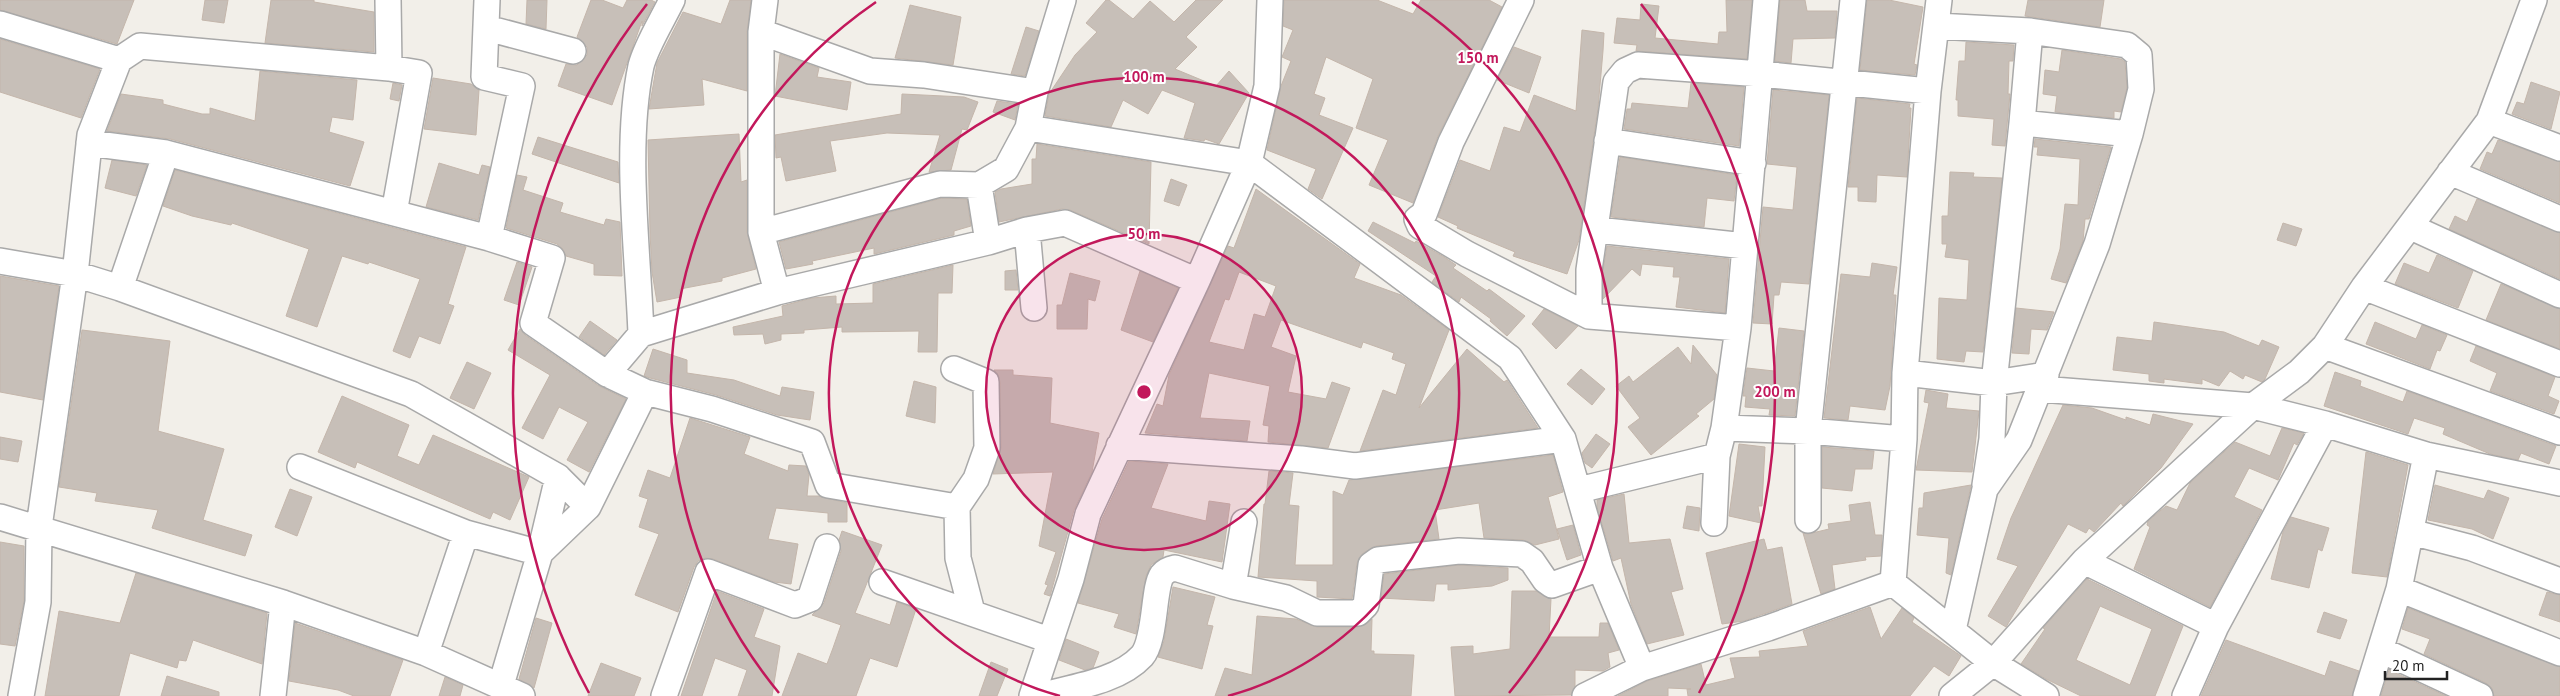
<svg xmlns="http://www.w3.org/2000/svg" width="2560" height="696" viewBox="0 0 2560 696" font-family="'PT Sans',sans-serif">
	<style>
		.building { fill: #c7bfb8; stroke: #c4b6ab; fill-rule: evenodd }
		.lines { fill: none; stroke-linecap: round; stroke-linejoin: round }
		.street-casing { stroke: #a9a9a9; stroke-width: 28 }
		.street { stroke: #fff; stroke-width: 25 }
		.ring { fill: none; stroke: #c2185b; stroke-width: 2.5 }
		.centre { fill: #c2185b; stroke: #fff; stroke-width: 2.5 }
		.ring-label { font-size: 15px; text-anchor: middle; font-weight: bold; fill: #c2185b; stroke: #fff; stroke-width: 4; stroke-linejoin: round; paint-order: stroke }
	</style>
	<rect width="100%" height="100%" fill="#f2efe9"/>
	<path class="building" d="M0 0H134L117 44 0 10Z
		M205 0H228L224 23 202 20Z
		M271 0H314V2L374 12V52L265 43Z
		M527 0H547L546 29 526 24Z
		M591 0H602L623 8 627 0H651L655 2 642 26V21L612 105 558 86 566 64 577 65 587 55V47L577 37Z
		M730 0H751L747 32V91L702 79 704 105 649 109 657 63 683 12 721 24Z
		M1106 0H1109L1133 19 1150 1 1174 22 1196 0H1223L1186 37 1197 47 1175 69 1216 86 1229 71 1249 93 1219 144 1205 139 1204 141 1184 138 1195 103 1162 90 1148 114 1123 100 1111 127 1045 116 1049 94 1075 55 1097 32 1086 23Z
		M1284 0H1377L1413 14 1421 0H1489L1502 7 1438 136 1413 203 1369 185 1388 140 1356 128 1373 79 1326 57 1314 94 1325 98 1319 115 1353 128 1322 199 1308 189 1316 169 1267 150 1281 86 1291 61 1282 57 1293 30 1283 26Z
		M1726 0H1752L1747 59 1636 51 1637 45 1614 43 1617 18 1640 20 1641 4 1659 6 1655 38 1718 44 1719 32H1727Z
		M1780 0H1805L1807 11H1837L1835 38 1793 39 1791 63 1775 61Z
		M1867 0H1889L1923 7 1914 64 1917 65 1915 75 1860 70Z
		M2028 0H2104L2100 27 2025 16Z
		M910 5 961 17 953 65 895 58Z
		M1026 27 1039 31 1025 76 1011 74Z
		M1582 30 1604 33 1603 51 1598 108 1579 240 1567 274 1513 256 1515 252 1457 228 1458 226 1438 217 1460 160 1490 171 1504 127 1520 132 1534 95 1576 111Z
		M0 39 100 69 81 118 0 92Z
		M1966 42 2014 45 2013 61H2009L2008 94H2010L2005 146 1992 145 1994 119 1958 116V100H1956L1959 61H1965Z
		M1514 47 1541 57 1529 93 1497 80Z
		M2062 50 2121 59 2125 62 2127 88 2121 112 2114 111V118L2055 112 2057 96 2043 94 2045 70 2059 72Z
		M780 54 819 68 817 77 851 82 847 110 775 96Z
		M260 71 357 80 353 120 332 117 329 132 364 142 350 186 170 139 107 131 121 94 163 100V104L202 114H210V108L255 121Z
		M433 78 471 84 479 90 476 135 424 129Z
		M2531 82 2560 92 2551 129 2512 114 2517 102 2524 104Z
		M393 83 402 85 399 101 390 99Z
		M1691 83 1744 87 1739 146 1624 129 1627 109H1631L1632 103 1688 108Z
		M1773 90 1829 95 1809 284 1781 282 1779 295H1774L1772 324 1753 323 1763 207 1793 210 1797 167 1767 164Z
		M902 94 964 97 978 102 967 130 962 129 951 170 929 172 940 135 887 133 830 141 836 171 786 181 781 157 776 158 775 135 901 114Z
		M1857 98 1910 104 1909 108H1911L1907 177 1877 175 1876 202 1858 201V187H1848Z
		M997 101 1018 104 1015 120 993 112Z
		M739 134 741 182 747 180V232L756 269 722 278V281L680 289 681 297 657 302 652 272 650 233 648 140Z
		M538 137 618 162 619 183 532 154Z
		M2035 139 2111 147 2089 219H2085L2083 241 2066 283 2051 279 2060 249 2065 204 2078 205 2080 159 2037 155 2038 147H2034Z
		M2498 140 2560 162V203L2480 169 2487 152 2492 154Z
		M1037 144 1151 162 1149 244 1070 210 1062 209 999 222 995 192 1001 189 1032 184V159H1036Z
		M1620 157 1737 175 1734 201 1707 198 1704 227 1611 217Z
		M112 160 147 165 136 196 105 188Z
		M439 163 479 175 482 165 490 167 478 220 426 207Z
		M175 170 466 247 448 304 454 306 440 344 419 336 410 358 393 351 420 279 369 262 368 264 342 256 317 327 286 316 309 249 232 223 231 225 192 216 163 206Z
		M1950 172 1974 173 1973 177 2002 178 1983 352 1966 351 1964 362 1937 359 1939 298 1967 300 1969 260 1945 257 1947 244H1942V216H1948Z
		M517 175 527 177 523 190 563 203 560 212 604 225 606 219 620 222 622 276 594 275V264L566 256 563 249 557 244 506 228Z
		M1171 179 1187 185 1179 206 1164 201Z
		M1256 189 1360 264 1354 278 1401 295 1449 330 1419 408 1467 349 1504 382 1507 380 1538 428 1360 451 1383 390 1396 395 1406 364 1392 359 1394 353 1363 342 1361 348 1281 320 1271 347 1296 356 1288 392 1326 399 1332 382 1350 388 1328 448 1268 442 1269 426 1263 425 1270 386 1209 373 1200 418 1250 421 1247 441 1145 433 1157 404 1163 406 1169 375 1228 246 1234 248ZM1239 272 1276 286 1265 317 1254 314 1244 350 1209 342 1225 299 1229 300Z
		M942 198 967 199 971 226 954 231V235L874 254V248L812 261 813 264 786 269 779 242Z
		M2477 199 2560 233V279L2449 229 2455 216 2467 222Z
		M1373 222 1415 243 1416 241 1444 257 1456 265 1453 268 1487 291 1489 289 1525 316 1507 336 1490 321 1491 319 1461 297 1459 302 1432 282 1436 276 1368 231Z
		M2283 223 2302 229 2296 246 2277 240Z
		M1607 246 1729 259 1725 313 1676 307 1680 277H1673L1674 267 1642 264 1640 276 1632 269 1603 299V271Z
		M2437 255 2473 271 2458 308 2395 284 2404 263 2429 273Z
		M517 262 532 267 519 305 504 300Z
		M1872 263 1897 267 1893 295H1896L1890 386 1885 410 1850 406 1848 420 1824 418 1841 274 1870 277Z
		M953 265 952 293H938L937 352H918L919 331 842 332V327L804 330V333L781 334V340L765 344 763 334 734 335 733 327 783 316 782 306 812 298 836 296V304L873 303V284Z
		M1016 270 1018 290H1005V271Z
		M1140 271 1178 288 1153 342 1121 330Z
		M1070 273 1100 281 1095 301 1088 299 1087 329H1057V305H1062Z
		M0 276 59 286 43 400 0 392Z
		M2501 284 2560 309V349L2486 320Z
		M2016 308 2054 312 2047 330 2031 329 2029 354 2012 353Z
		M1544 309 1578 326 1556 349 1532 324Z
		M590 321 617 340 604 355 579 337Z
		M2154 322 2224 332 2259 346 2262 340 2279 347 2265 379 2262 382 2245 375 2243 379 2230 371 2219 386 2202 379V384L2164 379V383L2149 381V374L2113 370 2117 337 2152 341Z
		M2375 322 2416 339 2422 325 2447 335 2440 351 2437 350 2430 369 2366 344Z
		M1779 328 1804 331 1795 416 1769 415 1770 409 1745 407 1746 396H1743L1747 368 1774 371Z
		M520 329 525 335 599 386 626 399 589 472 567 460 588 422 559 407 543 439 522 428 550 375 508 350Z
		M82 330 170 341 158 431 224 449 203 520 252 535 245 556 152 528 158 510 95 501 97 493 59 487Z
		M1693 345 1717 375 1714 399 1696 414 1699 416 1651 455 1628 427 1640 418 1616 386 1629 376 1633 382 1678 347 1691 364Z
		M2476 346 2555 377 2548 396 2559 401 2554 414 2490 391 2497 373 2470 361Z
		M653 349 687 360V373L734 380 780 396 782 387 814 392 810 420 777 415 716 395 650 378 644 376Z
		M467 362 491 373 474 409 450 398Z
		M1581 369 1605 389 1592 405 1567 384Z
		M994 370H1013V375L1052 378 1050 423 1099 433 1092 472 1074 510 1050 596 1044 594 1048 585 1045 584 1056 552 1039 546 1053 472 993 474 1001 448 1000 382 998 374Z
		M2335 372 2361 381 2360 386 2403 402 2407 391 2556 446 2549 464 2521 453 2518 460 2490 454 2443 434 2445 428 2414 418 2408 434 2324 406Z
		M914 381 936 387 935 423 906 416Z
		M1926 390 1948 394 1946 408 1979 411 1972 472 1916 470 1929 403 1924 402Z
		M342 396 409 425 397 456 419 465 433 435 529 477 510 520 493 512 490 519 357 462 355 468 318 452Z
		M2063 405 2092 408 2126 420V417L2150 425 2153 414 2193 424 2161 468 2123 506 2121 503 2094 532 2089 528 2086 533 2068 524 2006 627 1988 616 2018 566 1997 559 2011 518Z
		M690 418 750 437 744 454 788 471 789 465 806 466 809 475 807 496H818L847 503V522H828V513L776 508 768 539 798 544 791 584 774 582 713 559 705 558 698 561 694 567 678 612 635 595 659 534 639 527 648 499 639 496 648 470 670 478Z
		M2282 428 2304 433 2297 445 2294 443 2278 480 2249 468 2234 497 2262 510 2210 607 2134 569 2150 527 2147 525 2148 521 2166 506 2177 510 2190 483 2235 442 2270 456Z
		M1596 434 1610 444 1592 468 1585 463 1582 453Z
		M0 437 22 441 18 462 0 459Z
		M1739 444 1765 447 1762 506H1758L1761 523 1729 516Z
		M1822 447 1874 451 1872 469H1855L1852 491 1822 488Z
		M2366 452 2408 465 2387 577 2352 573Z
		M1553 455 1563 492 1548 497 1559 539 1535 545 1523 540 1484 538 1479 503 1435 510 1439 539 1376 546 1363 553 1357 563 1352 599 1317 597V581L1258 577 1264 504H1265L1269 471 1293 473 1289 505 1299 506 1295 565H1333V491L1343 495 1349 480Z
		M1129 461 1168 464 1151 508 1206 521 1209 501 1230 504 1222 562 1164 550 1163 557 1151 565 1146 576 1136 634 1114 627 1119 614 1078 603 1102 519Z
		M1971 485V486L1951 575 1946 573 1949 538 1917 535 1919 508H1923L1924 493Z
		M2435 485 2484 499 2488 490 2509 498 2493 539 2472 529 2428 520Z
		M290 489 312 497 297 536 275 527Z
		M1624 494 1629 543 1670 539 1683 589 1671 592 1684 635 1647 644 1631 604 1621 558 1613 561 1597 507V500Z
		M1870 502 1875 535H1882L1881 556 1865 557 1866 560 1832 565 1835 589 1821 594 1803 533 1808 534 1829 529 1828 524 1851 521 1849 505Z
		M1687 506 1700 508 1699 531 1683 528Z
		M2291 517 2329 528 2322 551 2318 549 2309 588 2271 579 2283 532Z
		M1573 525 1581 555 1567 560 1557 529Z
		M842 531 882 545 855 613 890 625 897 602 916 609 897 667 870 658 856 696H782L798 653 827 664 833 648 841 625 812 615 824 603 841 551 839 540Z
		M1764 539 1767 550 1782 547 1792 604 1744 621 1722 624 1706 553Z
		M0 542 24 546V601L15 646 0 644Z
		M1459 565 1508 568V580L1492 586 1448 590V584H1436L1434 601 1381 598 1384 574Z
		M136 573 267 613 262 664 193 640 186 661 179 660 177 668 130 653 119 696H45L59 611 120 623Z
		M2087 579 2183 626 2155 696H2081L2046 679 2021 664 2045 629 2043 628ZM2100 606 2152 629 2130 685 2076 660Z
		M1173 587 1215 597 1207 625 1213 626 1202 669 1158 657 1164 641Z
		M717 591 764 609 754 637 780 646 772 696H738L747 670 715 658 702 696H681Z
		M1512 591H1536L1551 599 1549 637H1599L1600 623H1608L1619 650 1608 653 1610 667 1603 671 1575 670V687L1571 695 1455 696 1451 647 1473 646V654L1510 649Z
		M2547 592 2560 595V622L2539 615Z
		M1870 607 1881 639 1902 608 1914 618 1912 622 1961 656 1949 676 1934 666 1910 696H1688L1687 689H1691L1668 688V696H1618L1647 681 1701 664 1706 685 1735 678 1730 658 1760 657 1759 651 1808 646 1803 631Z
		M2408 608 2560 667V696H2494L2492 688 2486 683 2424 654 2430 639 2402 629Z
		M2324 612 2347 620 2340 639 2317 632Z
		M1257 616 1296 619 1317 627H1358L1372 619 1371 651H1374V654L1414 655 1411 696H1215L1225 668 1252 675Z
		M536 618 552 623 534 688 519 679Z
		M295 623 403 660 390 696H354L338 690 289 681Z
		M1066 639 1099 652 1093 668 1085 670 1059 660Z
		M2226 640 2325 676 2330 661 2359 671 2352 696H2201Z
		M991 662 1008 669 997 696H979Z
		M601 663 641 678 634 696H588Z
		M2389 670 2446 696H2381Z
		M167 676 219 692V696H161Z
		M445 677 463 685 460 696H439Z"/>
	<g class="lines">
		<defs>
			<path id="street" d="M388 0 389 68
				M487 0 484 77 522 86 489 238
				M672 0C663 19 646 46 641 66 624 147 638 251 641 334L777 292 988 242 1027 230 1065 223 1197 281
				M765 0 761 32V232L777 292
				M1521 0 1451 142 1424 214 1417 219 1420 226 1467 254 1589 316 1738 328
				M0 24 119 60 140 46 389 68 419 73 394 213 489 238 552 258 533 323 607 374 645 392 712 409 812 442 828 485 957 507 958 558 972 612
				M1937 26 2030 31 2127 45 2139 55 2141 89 2130 134 2097 244 2019 440 1985 489 1953 630
				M487 28 573 51
				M761 32 870 71 924 75 1035 92
				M2489 121 2560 148
				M2022 123 2030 31
				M1028 128 1249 163 1510 358 1563 439 1600 568 1642 668
				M1607 141 1753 163
				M89 143 166 153 394 213
				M2450 172 2560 219
				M979 185 988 242
				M2411 227 2560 295
				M1027 230 1034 308
				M1597 230 1745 246
				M761 232 940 184 979 185 1006 169 1028 128 1035 92 1063 0
				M0 261 75 274 120 288 411 394 558 477 588 507
				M2364 287 2560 364
				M120 288 166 153
				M1589 316V270L1616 82 1625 71 1638 65 1761 74 1928 91
				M2325 346 2560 432
				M954 369 986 382 987 448 976 479 957 507
				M1905 373 1994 383 2046 375
				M607 374 641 334
				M2041 389 2253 406 2325 424 2426 455 2560 483
				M1724 428 1808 431 1904 439
				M1119 446 1301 459 1355 466 1563 439
				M300 467 466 533 540 553 588 507 645 392
				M1985 485 1992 439 1994 383 2022 123 2130 134
				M1579 490 1717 456
				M0 517 283 603 426 653 522 696
				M1808 520V431L1853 0
				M1714 523 1717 456 1724 428 1738 328 1766 0
				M2411 532 2472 548 2560 581
				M2084 561 2216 626 2185 696
				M882 582 1049 640
				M1893 583 1904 439 1905 373 1928 91 1939 0
				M1233 586 1244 522
				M2399 589 2560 653
				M2216 626 2325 424
				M2381 650 2480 696
				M426 653 466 533
				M501 685 540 553 558 477
				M21 696 38 602 39 527 75 274 90 135 119 60
				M273 696 283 603
				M664 696 708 572 795 605 810 599 827 547
				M1032 696 1071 579 1088 514 1197 281 1249 163 1267 86 1270 0
				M1039 696C1072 687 1118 682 1142 656 1156 640 1153 588 1162 575 1166 570 1170 569 1175 568L1233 586 1286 598 1317 613H1358L1366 605 1371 565 1378 560 1459 551 1522 554 1532 561 1545 580 1552 585 1600 568
				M1585 696 1642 668 1768 628 1893 583 1993 663 2046 696
				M1952 696 1993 663 2084 561 2253 406 2299 372 2325 346 2364 287 2489 121 2534 0
				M2366 696 2399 589 2426 455"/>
		</defs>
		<use href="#street" class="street-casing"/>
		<use href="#street" class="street"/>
	</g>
	<circle cx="1144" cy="392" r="158" fill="#c2185b" fill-opacity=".12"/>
	<g class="ring">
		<circle cx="1144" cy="392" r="158"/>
		<path d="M1060 696A315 315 0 1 1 1228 696"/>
		<path d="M779 693A473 473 0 0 1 876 2M1412 2A473 473 0 0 1 1509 693"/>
		<path d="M589 693A631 631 0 0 1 647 4M1641 4A631 631 0 0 1 1699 693"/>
	</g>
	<circle cx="1144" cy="392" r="8" class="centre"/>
	<g class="ring-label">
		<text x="1478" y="63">150 m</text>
		<text x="1144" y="82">100 m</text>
		<text x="1144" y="239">50 m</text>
		<text x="1775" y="397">200 m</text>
	</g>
	<path d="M2385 671v8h62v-8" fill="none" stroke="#222222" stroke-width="2.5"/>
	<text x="2392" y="671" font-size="15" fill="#222222" stroke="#ffffff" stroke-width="4" paint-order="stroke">20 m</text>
</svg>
